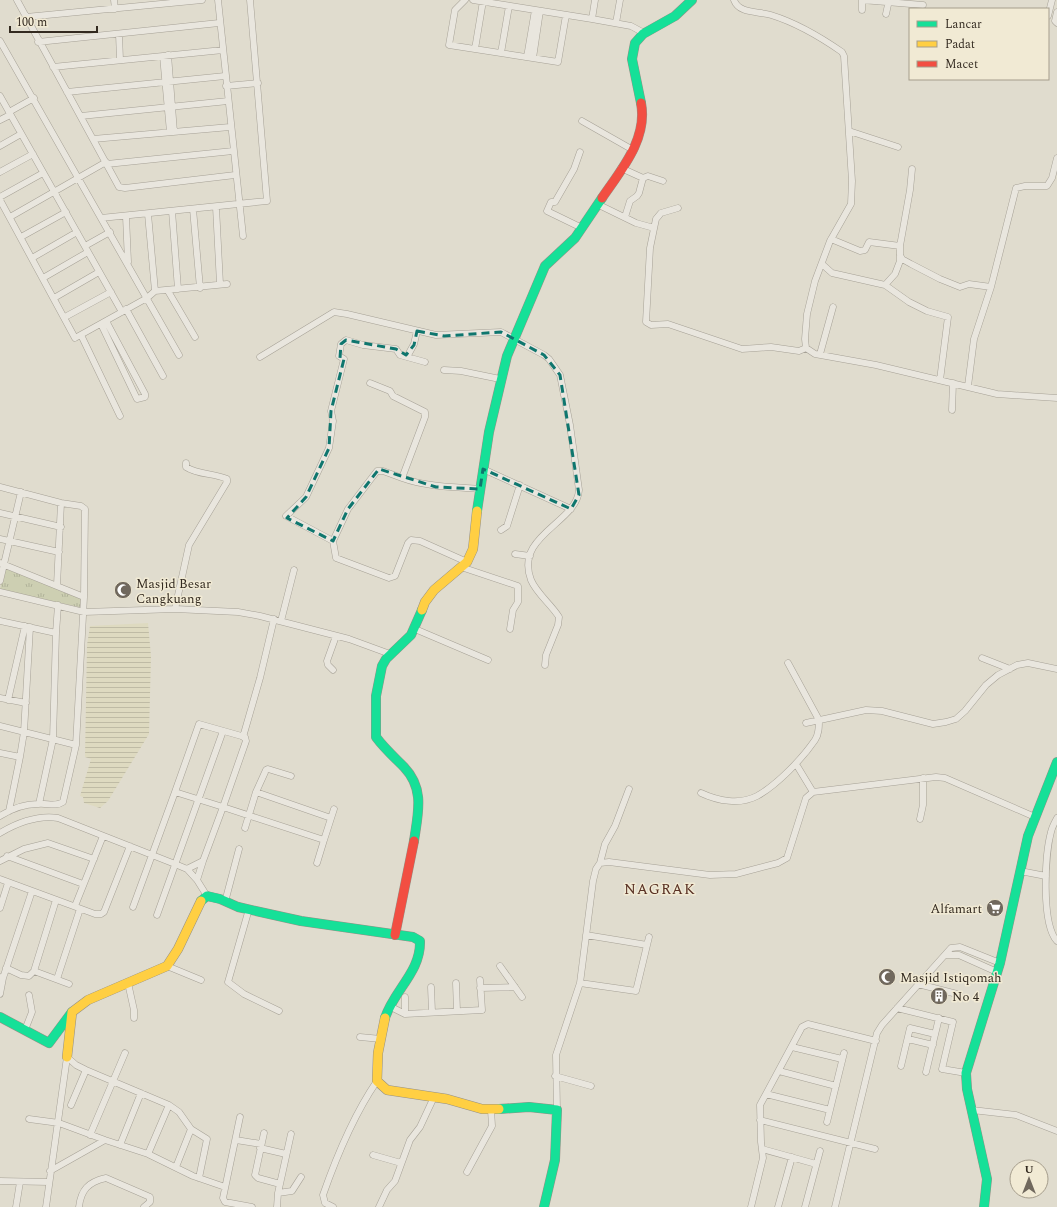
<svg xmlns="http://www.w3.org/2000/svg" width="1057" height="1207" viewBox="0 0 1057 1207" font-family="Spectral,serif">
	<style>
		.farmland { fill: url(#farmland-rules) }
		.park { fill: url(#park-tufts) }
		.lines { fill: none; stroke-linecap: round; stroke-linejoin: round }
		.street-casing { stroke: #a6a196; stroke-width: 7 }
		.fast-casing { stroke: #959086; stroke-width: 10 }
		.slow-casing { stroke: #959086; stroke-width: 10 }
		.jam-casing { stroke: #959086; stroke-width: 10 }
		.street { stroke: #e9e6de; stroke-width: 6 }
		.fast { stroke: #16e098; stroke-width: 9 }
		.slow { stroke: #ffcf43; stroke-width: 9 }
		.jam { stroke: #f24e42; stroke-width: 9 }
		.marked { fill: none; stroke: #0f766e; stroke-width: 3; stroke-dasharray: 8 5; stroke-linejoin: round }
		.labels { text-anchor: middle; stroke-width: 3; stroke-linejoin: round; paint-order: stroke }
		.poi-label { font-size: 13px; fill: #332a20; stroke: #f1ead4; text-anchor: start }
		.quarter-label { font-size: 15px; letter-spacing: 1px; fill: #5a3225; stroke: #f1ead4 }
	</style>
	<defs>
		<pattern id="farmland-rules" width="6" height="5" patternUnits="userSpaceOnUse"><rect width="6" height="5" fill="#dedac0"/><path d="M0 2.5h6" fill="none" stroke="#bfbba5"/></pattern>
		<pattern id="park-tufts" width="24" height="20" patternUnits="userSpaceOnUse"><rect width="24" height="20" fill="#cdcfb2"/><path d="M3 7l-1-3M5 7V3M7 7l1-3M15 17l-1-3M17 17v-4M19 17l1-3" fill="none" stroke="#b0b299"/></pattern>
	</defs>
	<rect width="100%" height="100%" fill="#e0dcce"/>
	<path class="farmland" d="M148 623 151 656 149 734 108 801 100 808 84 803 83 797 80 796 91 759 85 757 87 645 90 626Z"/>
	<path class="park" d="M4 565 84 597V608L0 590Z"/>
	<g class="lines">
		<defs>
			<path id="street" d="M17 0 119 187 125 188 235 175
				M114 0 115 9
				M218 0 243 236
				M465 0 455 10 449 45 558 62 566 15
				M473 0 592 19
				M595 0 592 19 631 26 644 33
				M734 0C739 14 758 11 771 15 797 23 819 36 842 52L844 56 852 181 851 204 830 241 815 281 807 314 805 339 806 348 815 354 876 365 997 394 1057 398
				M862 0 923 5
				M862 0V10
				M1057 12 1055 21 1057 23
				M886 14 889 0
				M1048 16 1052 0
				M26 17 202 0
				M616 23 620 0
				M119 34 120 60
				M0 41 179 355
				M38 42 219 23
				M475 49 483 1
				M501 53 509 6
				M168 55 174 132
				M163 56 170 132
				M527 57 535 10
				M533 58 540 11
				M53 67 223 50
				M226 86 258 83
				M67 92 225 76
				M0 96 122 312
				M9 112 34 98
				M81 116 228 101
				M0 120 10 115
				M582 121 633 150
				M849 131 898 147
				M93 139 230 127
				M0 146 21 134
				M580 152 574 169 555 202H551L547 211 582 228
				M107 164 233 151
				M621 168 643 178
				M0 172 33 154
				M0 197 43 173
				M0 200 75 338 147 298 155 291 227 284
				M597 204 636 223 654 228
				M216 207 220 284
				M678 208 661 213 656 219 650 248 646 322 651 325 668 324 742 349 771 347 799 351 806 348
				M193 209 200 288
				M172 211 178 289
				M148 214 155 291
				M126 216 128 262
				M10 217 106 162
				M625 217 630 201 637 196 639 193 643 178 648 176 663 181
				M101 218 267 201 250 0
				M21 237 66 212
				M831 239 860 251 865 250 869 242 900 246
				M85 246 110 232
				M900 255 902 259 911 264 940 279 960 287 969 284 991 287
				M32 258 77 232
				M822 264 832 273 885 285 895 274 900 261V246L910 190 912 169
				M43 278 88 252
				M885 285 909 302 927 311 948 317 940 380
				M168 291 195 337
				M54 298 99 272
				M126 309 163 376
				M65 317 111 292
				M101 324 137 399 145 397V394L106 321
				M417 331 414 344 407 357 400 355 396 349 363 345 346 340 341 344 339 356 344 359 331 411 333 421 329 448 306 497 286 516 333 541 336 558 389 578 395 576 408 543 411 540 420 541 467 562
				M81 335 120 416
				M820 354 833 307
				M260 357 334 312 347 314 436 335 501 332 544 355 549 359 560 375 570 425 579 490C577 523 514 535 531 580 537 594 551 604 559 617L558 625 546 655 545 665
				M407 357 425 362
				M444 370 461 371 500 379
				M370 383 390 391 393 396 425 412V417L402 478C427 487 453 487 480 489
				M968 386 974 339 991 287 1016 188 1025 186H1047L1052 178 1057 158
				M952 410 953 383
				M483 469 571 509
				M0 487 61 503 81 506 85 509 84 597
				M0 513 61 527
				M501 530 507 526 520 485
				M0 539 59 552
				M333 541 348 509 377 471H383L402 478
				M515 554 530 556
				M0 563 84 597 76 745 63 802C56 807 47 803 38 804 25 804 11 809 0 816
				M461 567 518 586V602L513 610 510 629
				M0 581 21 492
				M57 585 61 503
				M0 592 84 612 175 609 238 612 260 616 349 639 390 654
				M175 609 189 545 227 482V479C214 473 198 475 186 467V463
				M0 621 56 633 58 605
				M281 621 294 570
				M415 629 488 660
				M982 658 1010 669
				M333 670 328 665 327 661 336 636
				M0 698 26 703
				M8 700 25 626
				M806 723 866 710 882 711 933 724 946 722 956 719 965 711 986 685 998 675 1017 665 1028 663 1057 669
				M0 726 76 745
				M243 737 260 678 274 619
				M0 753 20 757 24 732 30 627
				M796 764 813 792
				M175 792 199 724 245 737 246 741 223 807 324 840 317 863
				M256 792 331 818
				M701 793C718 801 740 805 757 796 777 785 802 759 815 740 819 734 819 727 819 720L788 663
				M39 804 53 739 56 633
				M9 811 20 757
				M1057 818C1055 822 1052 827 1051 832 1045 854 1041 924 1057 941
				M920 819 923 805V778
				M245 828 256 792 266 770 268 769 291 776
				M0 833C17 823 38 815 58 818L175 864 187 869 197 880
				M324 840 334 809
				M7 856 83 884
				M0 861 24 849 48 843 94 859
				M600 863 605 844 615 826 629 789
				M187 869 203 861 197 880 207 896
				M1020 871 1046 876
				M0 879 95 914H101L104 912 130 846
				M56 900 34 971 69 984
				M225 902 239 849
				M75 906 103 836
				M133 907 175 792 223 807 203 861
				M0 908 8 883
				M249 909 228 982 244 994 279 1011
				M157 915 223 731
				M586 935 647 945
				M945 955H959L997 972
				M167 966 201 980
				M500 966 522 997
				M6 968 21 975 29 976 34 971
				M0 977 3 978 0 994
				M3 978 32 891
				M57 979 80 909
				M128 983 134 1010V1018
				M456 983 457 1011
				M580 983 636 991 649 937
				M918 984 957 994
				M431 987 432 1012
				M480 988 515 987
				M405 997V1014
				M389 1006 405 1014 482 1010 480 980
				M897 1008 953 1022 942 1069 966 1073
				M25 1030 32 1012 29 995
				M360 1037 381 1039
				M908 1039 933 1045
				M792 1047 842 1059
				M67 1057 76 1065 86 1070 169 1105 179 1112 191 1129 207 1139 199 1178
				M901 1066 910 1028 935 1034
				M779 1071 836 1086
				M926 1072 939 1018
				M555 1076 591 1086
				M766 1094 830 1110
				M71 1105 86 1070
				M557 1110 556 1055 580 983 593 881 596 869 600 863 609 862 710 875 736 874 778 863 787 858 806 798 813 792 936 777 945 778 1035 817
				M972 1110 1016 1115 1057 1131
				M240 1117 223 1198 225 1202 252 1207
				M29 1119 59 1123 105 1140
				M760 1120 875 1149
				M827 1122 844 1053
				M264 1133 255 1175 258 1178 280 1184
				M90 1135 125 1053
				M236 1140 261 1144
				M120 1145 141 1093
				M260 1148 286 1154
				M762 1149 816 1164
				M148 1154 169 1105
				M373 1155 401 1163
				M176 1167 191 1129
				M50 1171 105 1140 148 1154 193 1176 225 1187
				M467 1172 492 1126 491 1110
				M0 1181 49 1182
				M278 1193 291 1134
				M16 1207 20 1182
				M46 1207 67 1057
				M79 1207C81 1190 88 1182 106 1178L150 1197V1202L144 1207
				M277 1207 278 1193 292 1191 301 1177
				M333 1207 325 1203 323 1195C337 1155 353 1116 377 1081
				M379 1207 387 1190 395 1181 410 1140 420 1127 434 1097
				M751 1207 763 1158 761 1142 760 1105 802 1027 808 1024 876 1041
				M778 1207 792 1157
				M805 1207 820 1151
				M835 1207 877 1033 882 1025 951 948 960 947 1000 963"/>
			<path id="fast" d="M641 103 632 59 635 43 643 34 675 16 692 0
				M477 511 489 432 507 356 545 266 575 238 602 198
				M414 841C418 813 425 789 404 767 394 757 384 748 376 737V696L382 666 386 659 411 635 422 610
				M201 901 207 896 220 899 238 907 301 921 413 937 420 941C421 972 394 990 385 1018
				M0 1017 49 1043 72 1012
				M499 1109 529 1107 557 1110 555 1160 544 1207
				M984 1207 987 1179 967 1089 966 1073 1000 963 1028 836 1057 762"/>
			<path id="slow" d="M422 610 425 602 434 590 467 562 473 549 477 511
				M385 1018 378 1053 377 1081 387 1090 447 1099 482 1109H499
				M67 1057 72 1012 88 1000 167 966 178 949 201 901"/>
			<path id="jam" d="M602 198C621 170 648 139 641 103
				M395 935 414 841"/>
		</defs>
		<use href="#street" class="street-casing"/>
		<use href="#fast" class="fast-casing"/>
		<use href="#slow" class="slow-casing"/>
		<use href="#jam" class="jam-casing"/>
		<use href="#street" class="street"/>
		<use href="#fast" class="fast"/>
		<use href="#slow" class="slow"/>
		<use href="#jam" class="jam"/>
	</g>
	<path class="marked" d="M417 331 444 336 501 332 544 355 560 375 579 495 571 509 483 469 480 489 436 487 379 469 348 509 333 541 287 518 306 497 329 448 331 411 344 359 340 358 341 344 346 340 396 349 406 355 414 345Z"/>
	<defs>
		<symbol id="mosque-disc" viewBox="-11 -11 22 22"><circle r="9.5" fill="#70685d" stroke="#f1ead4"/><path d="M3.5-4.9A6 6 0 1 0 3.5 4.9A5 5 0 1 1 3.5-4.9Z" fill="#fff"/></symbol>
		<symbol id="supermarket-disc" viewBox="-11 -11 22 22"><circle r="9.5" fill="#70685d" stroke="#f1ead4"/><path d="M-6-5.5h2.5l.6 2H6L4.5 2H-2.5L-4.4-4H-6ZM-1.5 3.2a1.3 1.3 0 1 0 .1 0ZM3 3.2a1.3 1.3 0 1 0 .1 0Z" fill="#fff"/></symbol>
		<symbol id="building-disc" viewBox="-11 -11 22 22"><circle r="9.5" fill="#70685d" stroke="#f1ead4"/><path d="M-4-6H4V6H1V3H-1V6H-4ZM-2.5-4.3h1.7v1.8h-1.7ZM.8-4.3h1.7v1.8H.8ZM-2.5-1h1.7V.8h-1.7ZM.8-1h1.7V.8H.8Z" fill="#fff"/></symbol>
	</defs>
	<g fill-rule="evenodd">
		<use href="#mosque-disc" x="113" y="580" width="20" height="20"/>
		<use href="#supermarket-disc" x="985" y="898" width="20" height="20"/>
		<use href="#mosque-disc" x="877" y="967" width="20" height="20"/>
		<use href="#building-disc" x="929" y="986" width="20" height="20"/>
	</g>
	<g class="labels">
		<g class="poi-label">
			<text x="136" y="588">Masjid Besar<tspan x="136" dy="15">Cangkuang</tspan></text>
			<text x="982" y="913" text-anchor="end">Alfamart</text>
			<text x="900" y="982">Masjid Istiqomah</text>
			<text x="952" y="1001">No 4</text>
		</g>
		<g class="quarter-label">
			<text x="660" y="894">NAGRAK</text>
		</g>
	</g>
	<rect x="909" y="8" width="140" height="72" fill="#f1ead4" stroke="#a59d8c"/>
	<rect x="917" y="21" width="20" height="6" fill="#16e098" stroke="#a59d8c"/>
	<text x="945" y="28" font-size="12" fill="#332a20">Lancar</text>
	<rect x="917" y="41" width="20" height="6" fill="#ffcf43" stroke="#a59d8c"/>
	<text x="945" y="48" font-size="12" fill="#332a20">Padat</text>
	<rect x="917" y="61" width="20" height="6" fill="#f24e42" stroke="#a59d8c"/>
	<text x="945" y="68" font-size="12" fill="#332a20">Macet</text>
	<g transform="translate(1029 1179)"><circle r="19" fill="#f1ead4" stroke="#a59d8c"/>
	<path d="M0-3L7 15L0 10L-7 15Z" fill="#70685d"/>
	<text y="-6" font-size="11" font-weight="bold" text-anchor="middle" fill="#332a20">U</text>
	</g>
	<path d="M10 26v6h87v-6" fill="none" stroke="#332a20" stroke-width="2"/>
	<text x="16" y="26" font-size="12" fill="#332a20" stroke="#f1ead4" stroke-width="3" paint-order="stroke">100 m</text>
</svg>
